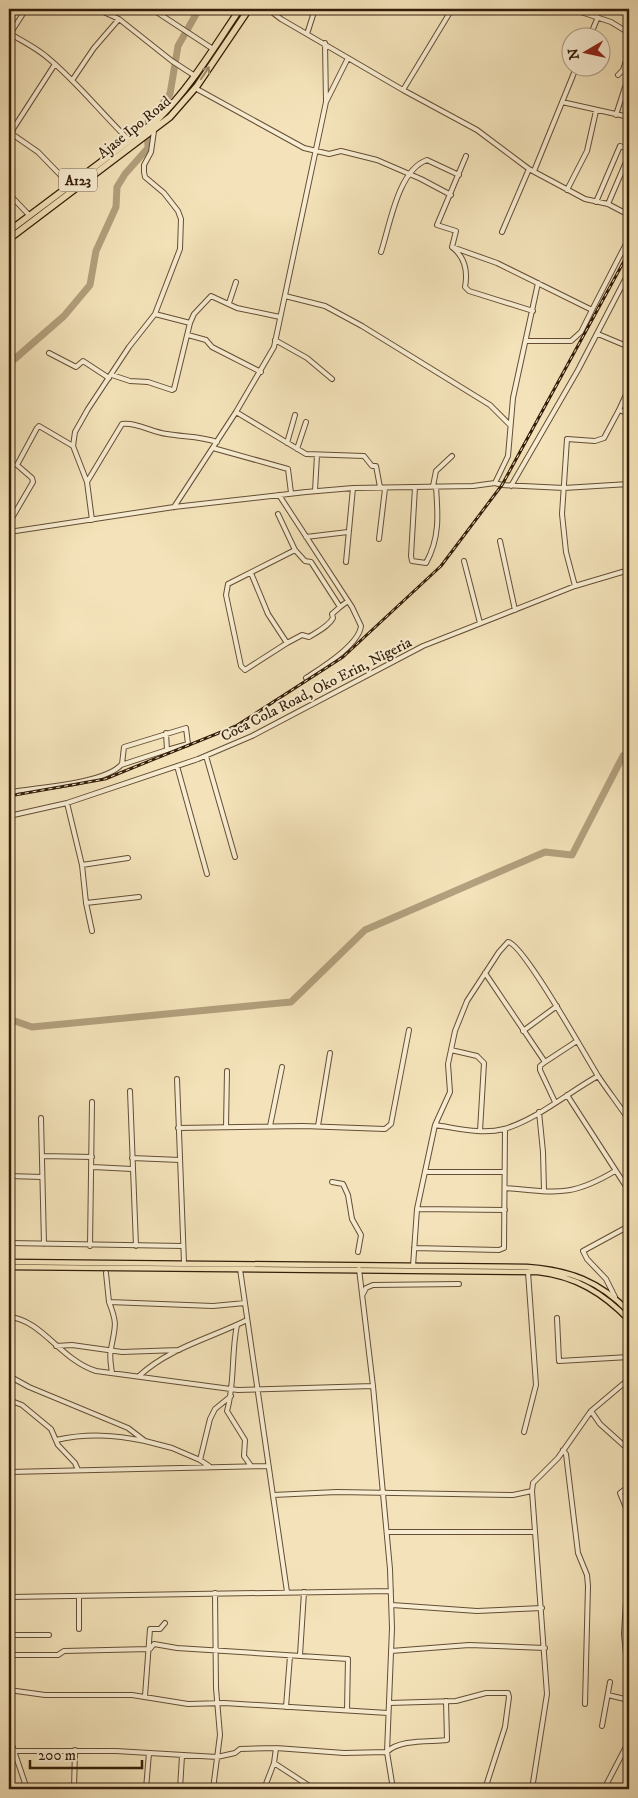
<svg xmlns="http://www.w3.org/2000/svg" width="638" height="1798" viewBox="0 0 638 1798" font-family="'IM FELL DW Pica',serif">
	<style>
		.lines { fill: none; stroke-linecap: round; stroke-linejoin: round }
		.river { stroke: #b3a07e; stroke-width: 7 }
		.minor-casing { stroke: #644e35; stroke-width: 6 }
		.major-casing { stroke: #341d09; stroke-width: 7 }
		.highway-casing { stroke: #341d09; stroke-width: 8 }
		.minor { stroke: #f8edd2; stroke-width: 4 }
		.major { stroke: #f4e3ba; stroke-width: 4.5 }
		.highway { stroke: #f4e3ba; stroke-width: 5.5 }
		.rail-casing { stroke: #341d09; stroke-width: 3 }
		.rail { stroke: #f8edd2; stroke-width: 1; stroke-dasharray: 4; stroke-linecap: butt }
		.oneway { stroke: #9e8a6a }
		.labels { text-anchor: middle; stroke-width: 4; stroke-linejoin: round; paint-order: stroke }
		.shield { fill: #f8edd2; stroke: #6f5b45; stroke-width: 1 }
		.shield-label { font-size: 14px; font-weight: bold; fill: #341d09 }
		.street-label { font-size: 15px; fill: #341d09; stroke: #f8edd2 }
	</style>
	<rect width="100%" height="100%" fill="#f4e3ba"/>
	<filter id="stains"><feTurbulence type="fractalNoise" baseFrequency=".004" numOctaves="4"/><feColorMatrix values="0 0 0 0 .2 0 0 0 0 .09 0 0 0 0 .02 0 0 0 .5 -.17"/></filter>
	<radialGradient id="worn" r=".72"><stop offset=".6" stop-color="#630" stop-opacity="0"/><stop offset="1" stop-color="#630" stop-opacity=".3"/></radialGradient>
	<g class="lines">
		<path class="river" d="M9 402 11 396 10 363 64 316 90 285 96 251 116 207 117 187 125 174 148 148 147 124 170 94 178 46 199 9
			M9 1019 32 1027 291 1002 365 930 545 852 572 855 623 756 629 752"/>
		<defs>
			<path id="minor" d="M97 9 119 19 172 61 195 76
				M152 9 213 49
				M268 9 281 19 403 90 477 130 529 169 585 199 608 204 629 215
				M572 9 611 22 629 33
				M9 33C22 41 37 48 48 58 78 83 102 114 130 141
				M10 34 26 9
				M307 34 315 9
				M589 38 598 17
				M55 64 13 129 12 134 38 152 70 185
				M618 75 623 70 629 52
				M73 79 94 48 119 19
				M195 88 304 148 329 154 341 151 377 160 421 179 451 195
				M403 90 452 9
				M326 102 348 58
				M562 102 629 117
				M616 115 625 87
				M466 156 437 225 456 231 452 247C465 257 468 271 465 287L469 291 533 311
				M534 171 576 68
				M567 190 587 151 596 111
				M9 194 29 215
				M596 202 620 146 629 149
				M608 204 629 155
				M502 232 529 169
				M452 247 497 263 592 310 629 238
				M381 252C390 225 398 170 427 160L459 175
				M622 286 629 289
				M285 296 325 306 362 326 490 405 510 425
				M229 303 236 282
				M155 314 190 323
				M598 334 629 347
				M188 335 206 340 212 347 261 372
				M275 340 307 358 332 379
				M527 341H571L581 332 592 310
				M49 353 76 367 83 361 109 378
				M112 375 130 381 148 382 172 390 174 389 190 323 194 314 211 296 237 308 280 317
				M619 410 629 388
				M236 412 306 454 364 456 372 466H376L380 487
				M287 443 295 415
				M213 448 288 469 291 493
				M297 449 306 422
				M87 482 122 424C137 422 151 432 167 434 184 437 200 436 217 442
				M495 483 508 456 513 398 538 283
				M433 486 436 471 452 456
				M511 486 578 370 629 272
				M415 487 411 556 412 561 426 563C440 538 438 514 436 487
				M315 491 317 455
				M279 495 352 607 361 626C359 645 321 668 306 678
				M174 507 236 412 274 347 326 102 325 43
				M278 514 295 550 305 561 311 562 340 607 348 601
				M92 520 87 482 73 446 75 432 88 409 129 347 155 314 180 249 181 219 178 211 164 193 145 177 144 172V165L151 152 154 131
				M9 523 33 482 32 478 17 465 37 428 39 426 73 446
				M9 532 174 507 306 492 353 488 473 486 495 483 502 485 564 488 629 484
				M306 537 348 532
				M379 539 385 489
				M500 541 515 610
				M464 561 480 623
				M346 562 353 488
				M251 573 268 614 287 643 245 670 241 666 226 595 228 584 295 550
				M575 586 566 552 562 514 567 439 595 441 604 438 619 410 629 414
				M287 643 302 635 309 637C317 632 329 626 333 618L332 614 340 607
				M206 756 235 857
				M121 765 167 750 166 733
				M177 766 207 874
				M9 792C35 788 105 784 122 764L124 747 186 728 188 744 167 750
				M67 803 82 865 86 903 139 897
				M9 816 67 803 198 759 252 736 423 646 575 586 629 570
				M82 865 128 858
				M86 903 92 931
				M485 973 545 1062 540 1066V1070L555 1102
				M523 1031 557 1006
				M451 1050 477 1056 484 1063 480 1131
				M545 1062 577 1041
				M177 1079 184 1263
				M130 1091 136 1246
				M567 1095 629 1191
				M539 1112 543 1152 544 1191
				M41 1118 44 1244
				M435 1125C457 1128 482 1135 504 1129 536 1120 569 1092 598 1076
				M270 1126 282 1067
				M318 1126 330 1053
				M226 1127 227 1071
				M178 1128 303 1126 385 1129 391 1124 409 1030
				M42 1156 92 1157
				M132 1158 180 1160
				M93 1167 132 1169
				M425 1172H504
				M9 1176 42 1177
				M332 1182 343 1184 348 1195 352 1219 361 1235 358 1252
				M505 1188C555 1192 570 1198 615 1171
				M417 1209 505 1210
				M9 1243 183 1246
				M90 1246 92 1102
				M414 1248 499 1250 504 1248 505 1129
				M413 1266 417 1209 435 1125 450 1092 448 1064 455 1031 467 1001 499 952 508 942C523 943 586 1057 598 1076 608 1091 619 1105 629 1120
				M240 1269 287 1592
				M359 1269 373 1386 390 1569 392 1628 387 1752 393 1789
				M106 1273 109 1302 213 1306 245 1303
				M363 1294 366 1288 373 1285 459 1284
				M615 1297 606 1279 587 1259 583 1251 629 1226
				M109 1302C118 1325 115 1326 111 1349 109 1356 111 1365 112 1373
				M9 1317C41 1319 62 1361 96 1371L238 1390 373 1386
				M557 1318 559 1361 629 1357
				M237 1325C231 1354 235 1383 227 1411L245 1440 244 1456 251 1466
				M56 1346 72 1345 122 1352 179 1350
				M9 1376 29 1387 128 1428 145 1441 172 1448 200 1460
				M139 1376C169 1348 211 1338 247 1320
				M9 1400 22 1405 51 1429 58 1445 75 1463 78 1470
				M591 1411 600 1424 629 1450
				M524 1432 536 1385 528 1272
				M56 1440C88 1433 114 1435 145 1441
				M563 1450 566 1454 578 1553 587 1575 588 1586 585 1704
				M209 1466 200 1460 210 1419 215 1409 231 1396
				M9 1472 268 1466
				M629 1486 620 1493 629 1515
				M273 1495 337 1492 513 1495 532 1491
				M387 1532H535
				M9 1597 391 1591
				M392 1605 477 1611 542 1608
				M79 1629V1597
				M9 1635H49
				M391 1651 469 1645 545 1648
				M626 1654 624 1634 629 1553
				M9 1655H58L64 1651 150 1649 154 1644 177 1648 348 1659 347 1710
				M300 1655 304 1592
				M9 1690 45 1695H132L188 1704 224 1703 388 1713
				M608 1695 629 1700
				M145 1696 150 1629H160L165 1623
				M389 1703 456 1701 486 1693H508L509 1697 505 1727 485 1789
				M286 1707 290 1656
				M602 1726 610 1682
				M9 1736 27 1789
				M13 1751H116L217 1757 235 1753 240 1749 276 1748 344 1753 387 1752C399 1739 430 1742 447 1740L446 1701
				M274 1763 314 1789
				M74 1789 75 1750
				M146 1789 149 1753
				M180 1789 182 1756
				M213 1789 220 1735 216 1688 215 1593
				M264 1789 274 1763 276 1748
				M532 1789 547 1694 532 1491 533 1483 558 1458 591 1411 629 1379
				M604 1789 629 1741"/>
			<path id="major" d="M9 1262 527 1267C569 1270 600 1281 629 1312
				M9 1267 538 1272C575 1276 603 1293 629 1320"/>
			<path id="highway" d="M9 231 157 120C191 87 214 47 240 9
				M9 239 170 117 197 86 249 9"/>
		</defs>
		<use href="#minor" class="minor-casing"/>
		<use href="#major" class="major-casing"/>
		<use href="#highway" class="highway-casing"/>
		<use href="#minor" class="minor"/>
		<use href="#major" class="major"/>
		<use href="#highway" class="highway"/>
		<defs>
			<path id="rail" d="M9 796 105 779 236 726 343 657 441 566 502 485 629 252"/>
		</defs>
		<use href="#rail" class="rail-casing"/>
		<use href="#rail" class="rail"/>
	</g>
	<defs><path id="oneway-shaft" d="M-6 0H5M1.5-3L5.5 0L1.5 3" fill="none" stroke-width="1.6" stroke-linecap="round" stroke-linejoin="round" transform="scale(1.25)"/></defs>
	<use class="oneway" href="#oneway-shaft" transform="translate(205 73) rotate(-56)"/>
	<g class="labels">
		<rect class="shield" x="59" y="168.5" width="38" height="23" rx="4"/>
		<g class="shield-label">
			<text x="78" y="185">A123</text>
		</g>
		<g class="street-label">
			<text transform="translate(134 127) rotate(-39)" y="5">Ajase Ipo Road</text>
			<text transform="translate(316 689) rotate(-27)" y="5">Coca Cola Road, Oko Erin, Nigeria</text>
		</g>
	</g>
	<rect width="638" height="1798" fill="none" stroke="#f4e3ba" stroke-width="30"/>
	<rect x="10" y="10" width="618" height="1778" fill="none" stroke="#341d09" stroke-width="2.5"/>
	<rect x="15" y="15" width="608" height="1768" fill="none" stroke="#341d09"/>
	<g transform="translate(586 52) rotate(261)"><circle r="24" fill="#f8edd2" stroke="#aa9a82"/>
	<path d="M0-4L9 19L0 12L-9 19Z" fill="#8f2418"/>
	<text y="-8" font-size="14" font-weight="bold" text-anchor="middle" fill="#341d09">N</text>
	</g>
	<path d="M30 1760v8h112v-8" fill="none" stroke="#341d09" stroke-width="2.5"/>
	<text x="38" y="1760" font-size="15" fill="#341d09" stroke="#f8edd2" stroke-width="4" paint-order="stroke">200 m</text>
	<rect width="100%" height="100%" filter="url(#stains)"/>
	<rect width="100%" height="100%" fill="url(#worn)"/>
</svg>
